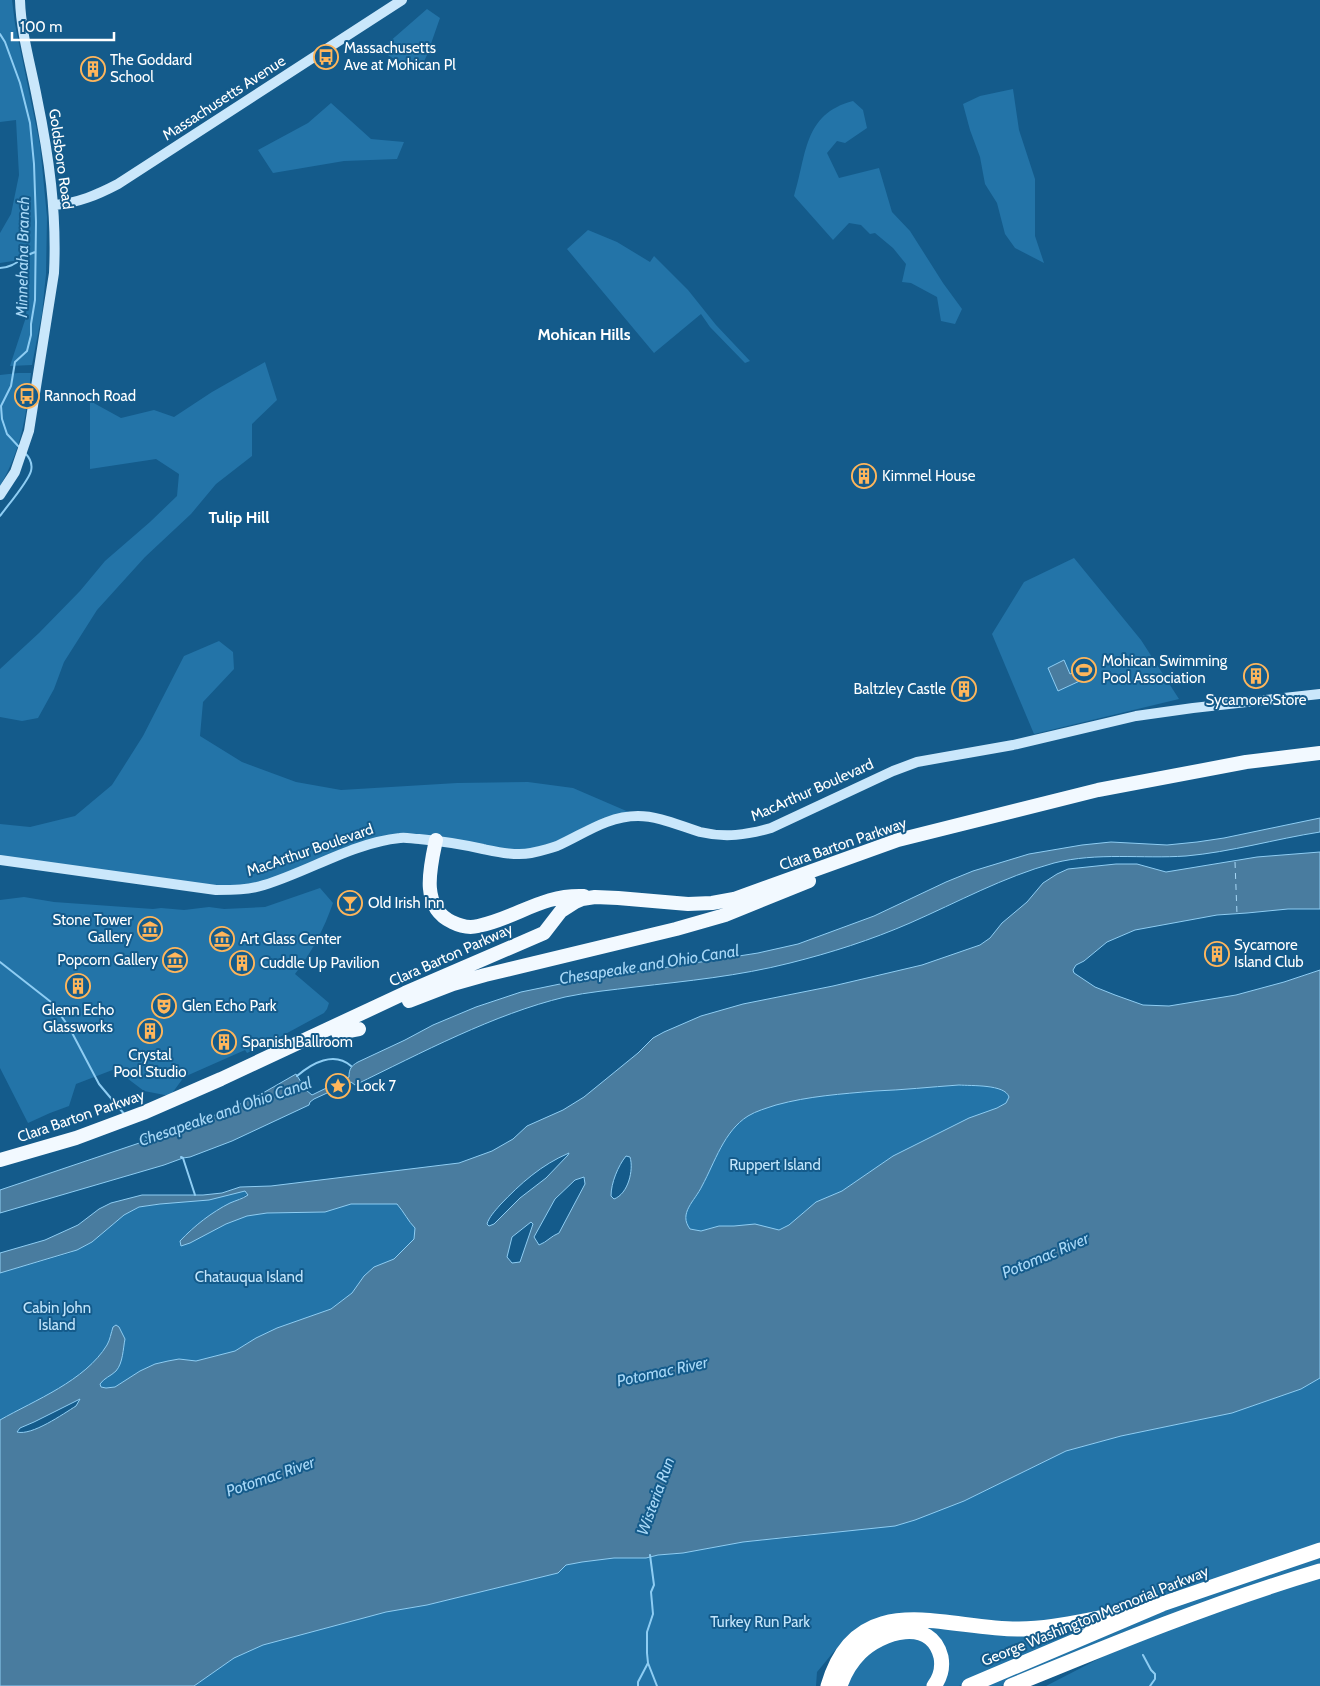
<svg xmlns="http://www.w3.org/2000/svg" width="1320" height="1686" viewBox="0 0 1320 1686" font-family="Cabin,sans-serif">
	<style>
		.green { fill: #2374a8 }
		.water { fill: #497c9f; stroke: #8ecdf3; fill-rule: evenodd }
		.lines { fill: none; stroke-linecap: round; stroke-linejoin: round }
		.stream { stroke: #8ecdf3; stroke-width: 2 }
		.ferry { stroke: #a8d8f7; stroke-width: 1; stroke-dasharray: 6 5; stroke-linecap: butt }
		.secondary { stroke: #cae7fb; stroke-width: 10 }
		.trunk { stroke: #f2f9ff; stroke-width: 14 }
		.motorway { stroke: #fff; stroke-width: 15 }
		.labels { text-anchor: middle; stroke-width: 4; stroke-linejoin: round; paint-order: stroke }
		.poi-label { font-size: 15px; fill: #fff; stroke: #145b8b; text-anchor: start }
		.street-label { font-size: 15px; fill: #fff; stroke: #145b8b }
		.park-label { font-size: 15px; fill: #c2e5fb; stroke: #145b8b }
		.water-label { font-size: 16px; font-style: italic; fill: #a8d8f7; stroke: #145b8b }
		.neighbourhood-label { font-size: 16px; font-weight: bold; fill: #fff; stroke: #145b8b }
	</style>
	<rect width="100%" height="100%" fill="#145b8b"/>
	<path class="green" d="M0 0H12L15 24 40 145 47 217 46 274 42 313 32 365 10 366 26 317V259L0 263V233L11 214 19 175 16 120 0 122Z
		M427 9 440 18 427 55 420 70 413 71 380 50Z
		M1013 89 1019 130 1035 179V236L1044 263 1015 248 1005 234 997 203 985 184 980 157 970 130 963 104 980 96Z
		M853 101 863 110 867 128 845 143 837 141 827 153 839 178 879 168 892 212 910 231 943 283 962 309 955 324 941 321 937 297 911 283 902 282 906 264 893 248 875 233 870 234 861 225 849 223 833 240 794 196C807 155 803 114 853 101Z
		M331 103 371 139 404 142 397 159 344 161 273 173 258 150 308 123Z
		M588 230 617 242 650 262 654 256 688 290 716 325 750 361 745 363 710 327 701 314 654 353 567 249Z
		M265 362 277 400 252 424V456L216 484 191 514 145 557 97 610 64 662 54 689 38 718 22 721 0 717V669L39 633 80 591 105 561 150 522 177 496 179 474 156 459 90 469V401L121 418 154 410 174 417 212 392Z
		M18 373H31C26 416 22 448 0 486V375Z
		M1074 558 1141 640 1179 699 1034 734 992 634 1024 582Z
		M219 641 233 652 234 669 203 702 200 736 242 762 296 782 341 790 457 783 528 782 573 788 638 816 529 853 401 838 263 885 233 890 0 860V824L30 827 75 816 112 785 143 736 184 656Z
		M320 888 333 903C324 929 312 952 295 974L329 1003 327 1009 324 1013 267 1044 247 1053 245 1050 184 1077 170 1096 144 1091 115 1069 76 1084 69 1106 50 1113 28 1123 0 1068V900L24 897 54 902 153 909 161 908 184 910 209 907 224 909 265 907Z
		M959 1085C971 1086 1004 1084 1009 1097L1006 1103 997 1108 969 1118 893 1156 842 1191 816 1202 789 1225 778 1230 719 1226 700 1231 690 1229C678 1213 695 1201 702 1186 714 1162 725 1131 748 1116 756 1111 767 1108 776 1105 809 1096 841 1094 875 1091 903 1090 930 1087 959 1085Z
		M245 1191 248 1194 209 1216 189 1231 207 1234 226 1224 247 1216 267 1213 325 1212 351 1204H397C404 1212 408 1221 416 1228L414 1239 394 1259 374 1267 364 1276 352 1293 331 1309 277 1328 256 1338 235 1351 196 1361 179 1359 168 1361 155 1364 140 1371 115 1387 106 1388 101 1387 100 1384 101 1381 115 1372 122 1358 125 1339 119 1327H113C111 1333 110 1340 107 1345 85 1381 35 1401 0 1420V1273L70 1253 92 1242 124 1215 139 1207 227 1195Z
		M1320 1378V1546L1199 1586 1076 1619 1034 1626 928 1616 836 1649 817 1672 816 1686H194L234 1658 263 1645 386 1612 427 1605 558 1573 566 1565 582 1562 614 1558H646L658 1555 683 1553 743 1542 800 1537 877 1526 964 1501 1066 1451 1121 1436 1232 1413 1301 1389Z
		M1320 1554V1568L1001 1686H977L1177 1604Z
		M1320 1577V1686H1046L1106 1655 1191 1621Z
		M1105 1621 1092 1629 959 1686H937L942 1650 903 1629H882Z
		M919 1636 938 1655 930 1686H844L863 1655 890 1639Z"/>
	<path class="water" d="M1064 660 1070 674 1080 670 1084 679 1058 691 1048 668Z
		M1320 818V832C1275 839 1231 852 1186 856 1142 859 1097 852 1054 863 1003 877 958 902 910 923 871 940 830 953 790 963 739 976 687 981 635 987 612 990 588 992 565 997 494 1014 421 1053 355 1085L351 1082 314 1099 310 1102 309 1105 232 1141 190 1157 183 1158 164 1165 0 1213V1190L166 1134 215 1115 256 1097 296 1074 306 1090 312 1095 349 1077C349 1069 351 1066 358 1062L405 1040 433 1025 476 1007 521 992 560 984 758 953 798 944 874 916 946 882 973 871 1029 854 1082 845 1111 842 1167 845 1197 842 1224 838Z
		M1320 852V909H1288L1247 913 1217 915 1135 930 1107 942 1084 961 1076 965 1073 970 1074 973 1095 987 1115 995 1143 1005 1169 1006 1236 995 1284 982 1320 970V1378L1301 1389 1232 1413 1121 1436 1066 1451 964 1501 915 1520 895 1526 743 1542 683 1553 658 1555 646 1558H614L582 1562 566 1565 558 1573 427 1605 386 1612 263 1645 234 1658 194 1686H0V1420C35 1400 85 1381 107 1345 110 1340 111 1333 113 1327L116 1325 119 1327 125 1339C123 1349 123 1363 116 1371 111 1376 104 1378 100 1384L101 1387 106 1388 115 1387 140 1371 155 1364 168 1361 179 1359 196 1361 235 1351 256 1338 277 1328 331 1309 352 1293 364 1276 374 1267 394 1259 414 1239 415 1228C408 1221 404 1212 397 1204H351L325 1212 267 1213 247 1216 226 1224 190 1243 181 1246 180 1241C194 1226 212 1212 230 1203 237 1200 242 1199 248 1195L245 1191 209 1200 160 1204 139 1207 124 1215 92 1242 77 1250 0 1273V1253L45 1240 78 1225 99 1209 111 1203 142 1195H203L222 1193 240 1187 271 1186 459 1163 492 1151 513 1139 527 1126 563 1110 584 1097 638 1053 653 1038 664 1032 701 1016 743 1004 833 986 922 965 980 945 990 938 1002 923 1027 902 1043 883 1057 874 1068 869 1116 864H1137L1166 872 1257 857ZM959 1085C971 1086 1005 1084 1009 1097L1006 1103 997 1108 969 1118 893 1156 842 1191 816 1202 789 1225 779 1230 755 1224 734 1226H719L701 1231 690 1229C678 1213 695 1201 702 1186 715 1162 724 1131 748 1116 756 1111 767 1108 776 1105 809 1096 841 1094 875 1091 903 1090 930 1087 959 1085ZM569 1153 568 1155 546 1178 520 1198 494 1224 489 1226 487 1224C489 1217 495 1211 500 1205 521 1183 541 1165 569 1153ZM626 1156 630 1157C634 1170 628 1194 614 1199L611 1196C611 1183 618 1166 626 1156ZM584 1177 585 1184 559 1233C551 1236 547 1242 539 1245L534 1237 555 1199 575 1180ZM531 1222 533 1224 520 1262 512 1263 507 1257 512 1237ZM80 1399 76 1406C63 1414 32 1436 17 1432L20 1428 34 1422Z"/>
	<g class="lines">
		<path class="stream" d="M0 34 5 42 20 83 30 123 34 164 36 222 35 300 31 324V335L27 351 15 362 11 386 1 406 2 419 7 434 20 448
			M0 268C14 268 23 256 35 252
			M0 516C8 505 28 482 31 471 33 463 30 458 25 453
			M0 962 51 1002 69 1027 99 1084 125 1115
			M297 1076C312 1063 334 1051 351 1066
			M143 1134 151 1141
			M181 1157 183 1158 195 1195
			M650 1555 654 1585 651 1592 653 1614 647 1632V1653L648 1663 657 1686
			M1143 1655 1151 1670 1155 1674V1679L1150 1686
			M638 1686V1682L648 1663"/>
		<path class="ferry" d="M1235 862 1237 914"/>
		<path class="secondary" d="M54 205C78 203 97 195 118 184L402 0
			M0 495 15 472 29 431 54 273C57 213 49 156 37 98 31 66 21 33 20 0
			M0 860 216 890C232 890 249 890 264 885 310 871 352 843 400 838 406 837 413 839 419 839 441 841 461 844 483 849 498 852 516 856 531 853 540 851 549 849 557 846 584 834 607 816 638 816 659 816 680 826 700 832 725 838 747 835 771 828L893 771 917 762 1013 745 1136 716 1193 708 1320 694"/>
		<path class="trunk" d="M436 840C430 868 420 907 452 922 460 926 470 928 478 926 517 918 542 894 584 896
			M409 1001 453 984 485 975 676 929 725 915 809 881
			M338 1033 359 1029
			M0 1160 76 1138 143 1113 221 1079 405 993 544 933 561 911 575 902 582 899 595 897 618 898 688 904 712 903 734 899 898 840 1098 790 1246 762 1320 753"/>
		<path class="motorway" d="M828 1686C857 1585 946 1630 1019 1629 1054 1629 1089 1619 1124 1614
			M840 1686C844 1674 851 1662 860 1653 881 1632 931 1616 941 1657 943 1668 940 1678 934 1686
			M969 1686 1162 1604 1320 1550
			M1011 1686C1113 1644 1215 1602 1320 1571"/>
	</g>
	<defs>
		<symbol id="bus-ring" viewBox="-11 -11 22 22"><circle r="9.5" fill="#145b8b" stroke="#ffb65b" stroke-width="1.5"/><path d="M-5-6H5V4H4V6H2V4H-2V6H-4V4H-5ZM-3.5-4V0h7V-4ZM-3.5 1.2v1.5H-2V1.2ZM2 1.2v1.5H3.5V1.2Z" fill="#ffb65b"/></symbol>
		<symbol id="building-ring" viewBox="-11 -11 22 22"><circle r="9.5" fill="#145b8b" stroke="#ffb65b" stroke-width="1.5"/><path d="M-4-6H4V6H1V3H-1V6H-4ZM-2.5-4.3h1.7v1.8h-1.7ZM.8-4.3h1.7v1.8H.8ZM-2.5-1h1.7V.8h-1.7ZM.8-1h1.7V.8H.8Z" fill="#ffb65b"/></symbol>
		<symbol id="stadium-ring" viewBox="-11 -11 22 22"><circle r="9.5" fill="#145b8b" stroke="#ffb65b" stroke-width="1.5"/><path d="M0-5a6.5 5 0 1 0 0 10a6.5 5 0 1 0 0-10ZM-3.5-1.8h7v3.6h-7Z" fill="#ffb65b"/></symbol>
		<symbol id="bar-ring" viewBox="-11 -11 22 22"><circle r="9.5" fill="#145b8b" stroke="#ffb65b" stroke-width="1.5"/><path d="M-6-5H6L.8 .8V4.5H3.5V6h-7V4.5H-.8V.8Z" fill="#ffb65b"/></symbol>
		<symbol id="museum-ring" viewBox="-11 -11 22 22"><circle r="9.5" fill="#145b8b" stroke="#ffb65b" stroke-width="1.5"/><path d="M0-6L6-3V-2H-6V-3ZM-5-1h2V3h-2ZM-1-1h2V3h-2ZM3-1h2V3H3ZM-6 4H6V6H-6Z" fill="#ffb65b"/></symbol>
		<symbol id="theatre-ring" viewBox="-11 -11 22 22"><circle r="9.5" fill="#145b8b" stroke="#ffb65b" stroke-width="1.5"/><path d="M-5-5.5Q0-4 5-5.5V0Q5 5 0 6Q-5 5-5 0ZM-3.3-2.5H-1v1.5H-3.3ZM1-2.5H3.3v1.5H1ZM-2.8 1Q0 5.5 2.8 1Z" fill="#ffb65b"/></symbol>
		<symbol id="sight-ring" viewBox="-11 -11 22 22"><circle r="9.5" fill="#145b8b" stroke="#ffb65b" stroke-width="1.5"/><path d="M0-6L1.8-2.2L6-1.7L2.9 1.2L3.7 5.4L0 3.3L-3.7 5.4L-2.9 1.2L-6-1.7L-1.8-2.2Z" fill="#ffb65b"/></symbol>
	</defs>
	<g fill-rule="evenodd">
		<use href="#bus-ring" x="312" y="43" width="28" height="28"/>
		<use href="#building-ring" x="79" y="55" width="28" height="28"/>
		<use href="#bus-ring" x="13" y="382" width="28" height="28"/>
		<use href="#building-ring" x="850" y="462" width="28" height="28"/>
		<use href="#stadium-ring" x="1070" y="656" width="28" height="28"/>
		<use href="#building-ring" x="1242" y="662" width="28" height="28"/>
		<use href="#building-ring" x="950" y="675" width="28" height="28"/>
		<use href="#bar-ring" x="336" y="889" width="28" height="28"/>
		<use href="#museum-ring" x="136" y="915" width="28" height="28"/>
		<use href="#museum-ring" x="208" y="925" width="28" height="28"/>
		<use href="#building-ring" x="1203" y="940" width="28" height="28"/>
		<use href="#museum-ring" x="161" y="946" width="28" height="28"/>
		<use href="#building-ring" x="228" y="949" width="28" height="28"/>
		<use href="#building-ring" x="64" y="972" width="28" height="28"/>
		<use href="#theatre-ring" x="150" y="992" width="28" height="28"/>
		<use href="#building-ring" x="136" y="1017" width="28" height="28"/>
		<use href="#building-ring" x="210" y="1028" width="28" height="28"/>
		<use href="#sight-ring" x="324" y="1072" width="28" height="28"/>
	</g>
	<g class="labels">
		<g class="poi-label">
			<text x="344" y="53">Massachusetts<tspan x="344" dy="17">Ave at Mohican Pl</tspan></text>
			<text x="110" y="65">The Goddard<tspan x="110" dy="17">School</tspan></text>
			<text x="44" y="401">Rannoch Road</text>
			<text x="882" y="481">Kimmel House</text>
			<text x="1102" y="666">Mohican Swimming<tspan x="1102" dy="17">Pool Association</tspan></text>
			<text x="946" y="694" text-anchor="end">Baltzley Castle</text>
			<text x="1256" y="705" text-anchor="middle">Sycamore Store</text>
			<text x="368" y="908">Old Irish Inn</text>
			<text x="132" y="925" text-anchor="end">Stone Tower<tspan x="132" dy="17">Gallery</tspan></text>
			<text x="240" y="944">Art Glass Center</text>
			<text x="1234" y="950">Sycamore<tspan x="1234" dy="17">Island Club</tspan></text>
			<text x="158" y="965" text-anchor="end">Popcorn Gallery</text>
			<text x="260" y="968">Cuddle Up Pavilion</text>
			<text x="182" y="1011">Glen Echo Park</text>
			<text x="78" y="1015" text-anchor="middle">Glenn Echo<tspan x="78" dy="17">Glassworks</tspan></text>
			<text x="242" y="1047">Spanish Ballroom</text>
			<text x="150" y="1060" text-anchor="middle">Crystal<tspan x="150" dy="17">Pool Studio</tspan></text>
			<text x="356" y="1091">Lock 7</text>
		</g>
		<g class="street-label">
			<text transform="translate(224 98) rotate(-33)" y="5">Massachusetts Avenue</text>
			<text transform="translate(61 159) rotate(82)" y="5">Goldsboro Road</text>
			<text transform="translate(812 790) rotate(-24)" y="5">MacArthur Boulevard</text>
			<text transform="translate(843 844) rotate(-19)" y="5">Clara Barton Parkway</text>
			<text transform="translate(310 850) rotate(-19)" y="5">MacArthur Boulevard</text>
			<text transform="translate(451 955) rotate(-24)" y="5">Clara Barton Parkway</text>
			<text transform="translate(81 1116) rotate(-19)" y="5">Clara Barton Parkway</text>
			<text transform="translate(1095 1616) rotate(-22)" y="5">George Washington Memorial Parkway</text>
		</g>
		<g class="park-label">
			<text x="775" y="1170">Ruppert Island</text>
			<text x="249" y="1282">Chatauqua Island</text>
			<text x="57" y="1313">Cabin John<tspan x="57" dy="17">Island</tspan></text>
			<text x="760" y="1627">Turkey Run Park</text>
		</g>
		<g class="water-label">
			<text transform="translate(22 257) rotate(-89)" y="6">Minnehaha Branch</text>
			<text transform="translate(649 964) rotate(-9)" y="6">Chesapeake and Ohio Canal</text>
			<text transform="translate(225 1111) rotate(-19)" y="6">Chesapeake and Ohio Canal</text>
			<text transform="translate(1045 1255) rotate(-23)" y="6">Potomac River</text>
			<text transform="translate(662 1371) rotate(-12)" y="6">Potomac River</text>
			<text transform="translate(270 1476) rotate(-19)" y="6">Potomac River</text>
			<text transform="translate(655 1496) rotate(-70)" y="6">Wisteria Run</text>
		</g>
		<g class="neighbourhood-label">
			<text x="584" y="340">Mohican Hills</text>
			<text x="239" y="523">Tulip Hill</text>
		</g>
	</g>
	<path d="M12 32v8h102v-8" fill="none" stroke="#ffffff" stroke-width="2.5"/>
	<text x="20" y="32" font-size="15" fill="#ffffff" stroke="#145b8b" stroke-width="4" paint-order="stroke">100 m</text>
</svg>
